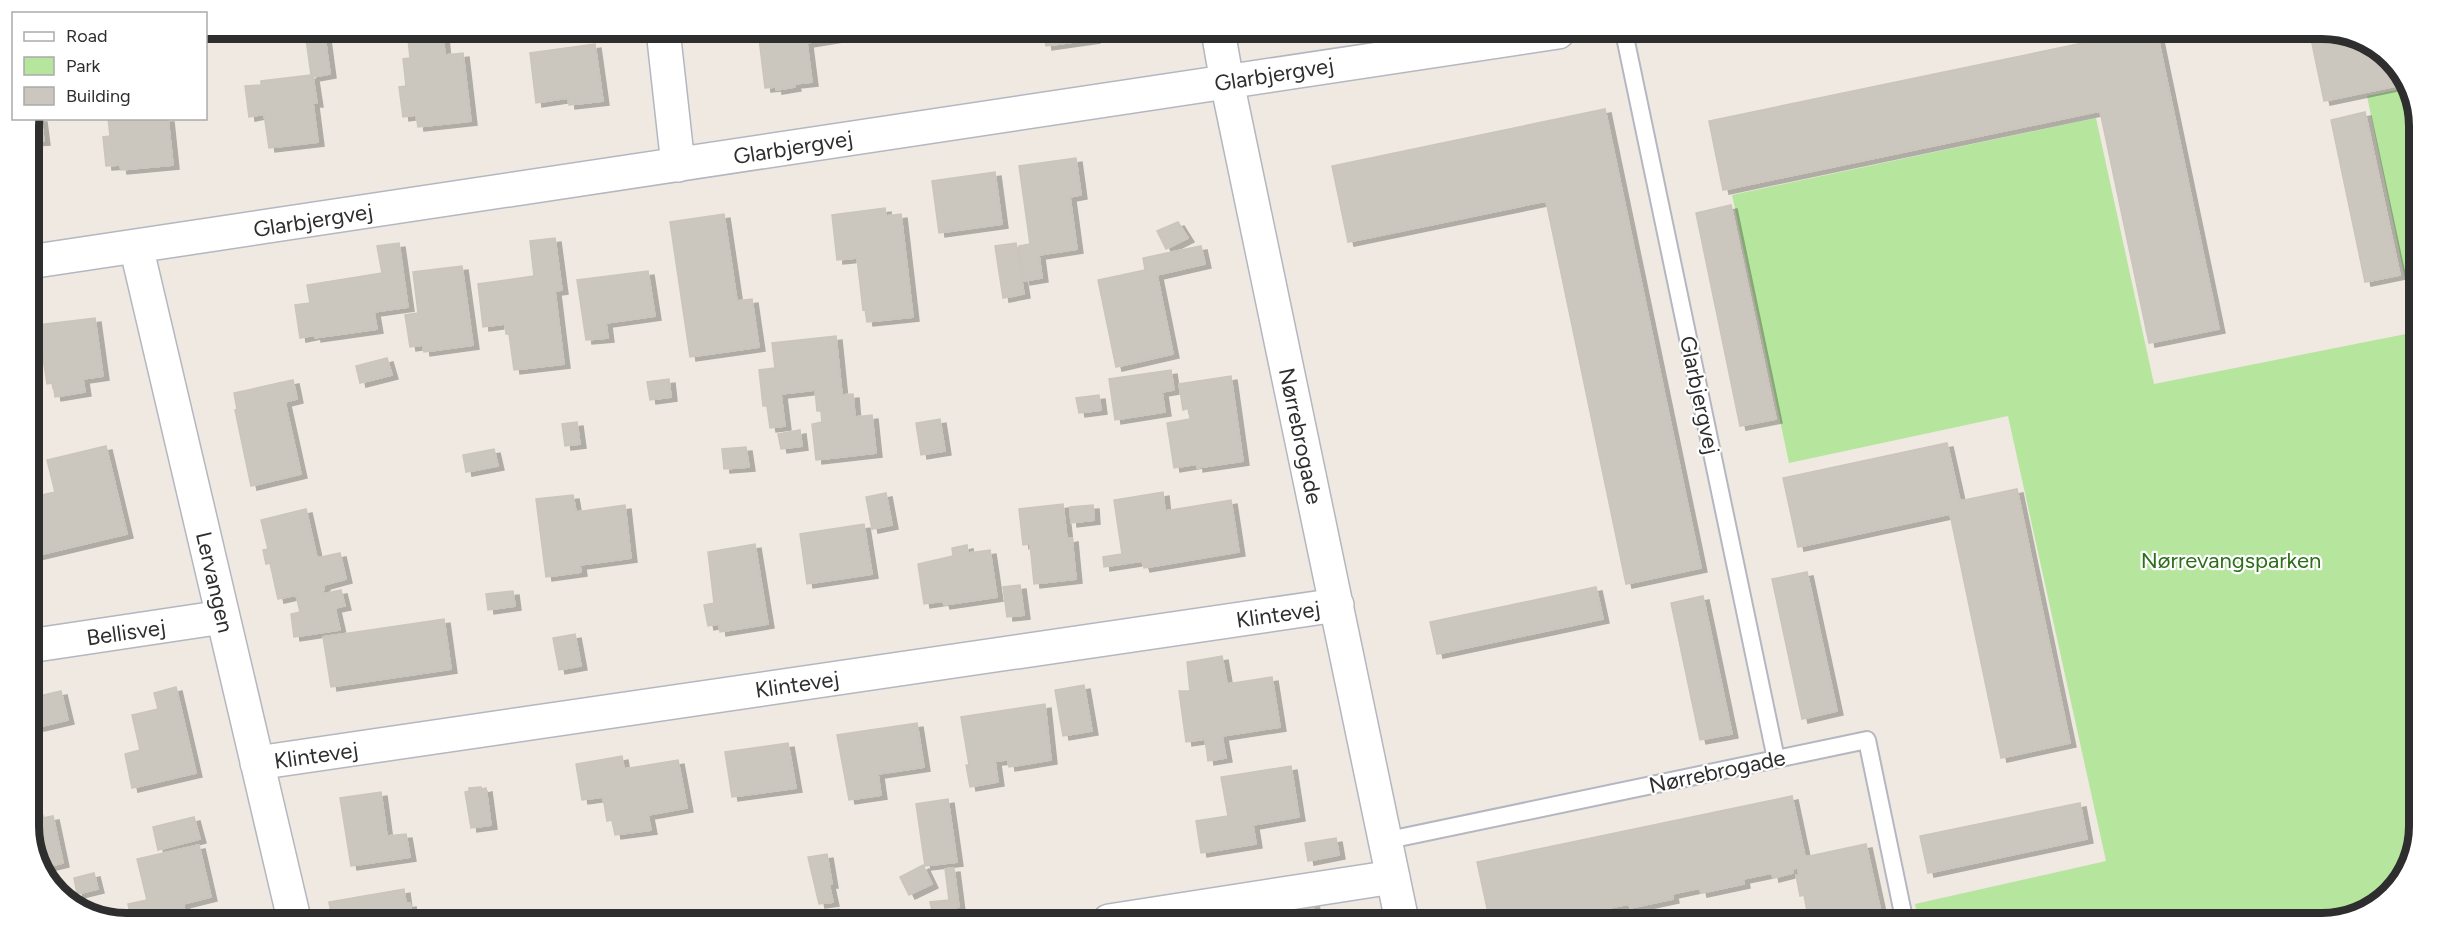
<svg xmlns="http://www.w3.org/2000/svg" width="2448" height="952" viewBox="0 0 2448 952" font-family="Figtree,sans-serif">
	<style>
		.green { fill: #b6e59e }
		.building { fill: #cbc7bf; stroke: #cbc5ba; stroke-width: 1.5; filter: url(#shadow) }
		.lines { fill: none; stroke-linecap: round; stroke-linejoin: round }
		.lane-casing { stroke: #b4b7c1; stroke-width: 20 }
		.street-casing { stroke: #b4b7c1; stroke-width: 36 }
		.lane { stroke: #fff; stroke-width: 16 }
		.street { stroke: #fff; stroke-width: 33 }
		.labels { text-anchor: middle; stroke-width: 4.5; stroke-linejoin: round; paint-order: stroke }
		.street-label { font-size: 22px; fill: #2e2e2e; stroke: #fff }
		.park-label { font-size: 22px; fill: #2c6e1b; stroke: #fff }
		.rim { fill: none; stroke: #2e2e2e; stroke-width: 8 }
	</style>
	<defs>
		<filter id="shadow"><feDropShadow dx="6" dy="4" stdDeviation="0" flood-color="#0004"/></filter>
	</defs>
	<rect width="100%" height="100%" fill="#efe9e1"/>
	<path class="green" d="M2407 88 2419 120 2414 857 2381 903 2322 923H1919L1915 904 2106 861 2008 416 1789 463 1732 195 2096 118 2154 384 2416 332 2367 96Z"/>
	<path class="building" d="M324 29 330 74 313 77 317 103H313L318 142 269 148 264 114 249 117 245 86 261 85V81L311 75 305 32Z
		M722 30H755V31L722 35Z
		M758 30H843L844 37 807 43 812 82 794 84 795 87 776 90V87L765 88Z
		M1044 31H1093L1094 39 1046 46Z
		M2131 33H2157L2219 329 2149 343 2100 111 1723 190 1709 121Z
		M2310 34H2353L2399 67 2406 84 2324 101Z
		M443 35 445 55 463 53 471 121 418 127 416 115 403 117 399 87 406 86 403 59 410 58 408 39Z
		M595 44 603 101 569 105 568 98 536 103 530 53Z
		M1605 109 1701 568 1626 584 1546 201 1348 242 1332 166Z
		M2365 112 2400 275 2365 282 2331 120Z
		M30 118H41L44 141 29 142Z
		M108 118H168L173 165 121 170 120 165 106 166 103 137 110 136Z
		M1076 158 1081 195 1070 197 1077 249 1039 255 1042 278 1024 281 1019 246 1030 244 1019 166Z
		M995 172 1002 224 939 233 932 181Z
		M1731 205 1776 419 1740 426 1696 213Z
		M885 208 886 216 901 214 913 317 867 322 865 309 863 310 857 258 837 260 832 215Z
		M724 214 737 301 752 299 759 347 690 357 670 222Z
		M1178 222 1188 238 1166 249 1157 231Z
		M555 238 562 290 555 291 564 364 514 370 509 334H506L505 324 483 327 478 284 534 276 530 241Z
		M399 243 408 307 374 312 377 329 315 338V335L300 338 295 305 310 303 307 285 382 273 377 246Z
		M1016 243 1024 294 1003 298 995 246Z
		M1201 246 1205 264 1157 275 1173 354 1116 367 1098 280 1145 270 1143 258Z
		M462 266 473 345 424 352 423 345 410 347 405 315 418 313 413 272Z
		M648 271 655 316 606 323 608 338 586 340 577 280Z
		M95 318 103 376 83 379 85 392 55 397 53 383 47 384 38 325Z
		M836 336 842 395 853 394 855 417 872 415 876 453 816 460 812 424 822 422 821 411H817L815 390 781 394 785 426 770 428 767 406H763L759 370 775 368 772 343Z
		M387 358 392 375 360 383 356 366Z
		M1171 370 1174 390 1162 392 1165 412 1115 420 1109 379Z
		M1231 376 1243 461 1197 468V464L1174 468 1167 423 1190 419 1189 408 1183 410 1179 384Z
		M669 379 671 397 650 400 647 382Z
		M293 380 297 399 285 402 301 474 251 486 235 410 237 409 234 393Z
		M1099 395 1101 410 1079 413 1076 398Z
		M940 419 945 451 921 455 916 423Z
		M577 422 580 444 565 446 562 424Z
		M800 430 802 446 781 449 778 434Z
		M1947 443 1960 501 2017 489 2070 743 2001 758 1950 514 1798 547 1783 478Z
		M106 446 127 534 30 557 29 498 55 492 47 460Z
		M746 447 749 467 724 469 722 449Z
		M494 449 498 466 466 472 463 455Z
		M1163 492 1165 511 1231 500 1239 552 1144 568 1142 561 1104 567 1103 557 1122 554 1114 500Z
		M886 493 892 525 872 529 866 497Z
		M573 495 576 512 625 505 631 558 580 565 581 572 546 577 536 499Z
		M1063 504 1067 539 1072 538 1076 579 1034 584 1030 544 1023 545 1019 509Z
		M1093 505 1094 520 1071 523 1070 507Z
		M306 509 317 558 340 553 346 579 324 585 323 594 341 590 345 606 335 608 340 630 294 637 291 614 300 612 296 595 278 599 270 563 266 564 263 550 268 549 261 520Z
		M864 524 872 574 807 584 800 534Z
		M755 544 768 624 720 632 719 624 708 626 704 605 714 603 708 552Z
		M967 545 968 553 990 550 997 597 944 605 943 601 924 604 918 564 953 556 952 548Z
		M1807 572 1837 711 1802 719 1772 579Z
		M1020 585 1024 615 1007 617 1003 587Z
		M1596 587 1603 619 1437 654 1430 622Z
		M513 591 515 606 488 610 486 594Z
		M1703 596 1732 734 1700 740 1671 603Z
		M444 619 451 669 331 687 323 637Z
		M575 634 581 666 559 670 553 638Z
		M1222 656 1227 684 1272 677 1280 727 1222 736 1226 758 1208 761 1205 739 1186 742 1179 691H1190L1187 662Z
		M1084 685 1092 731 1063 736 1055 690Z
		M176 687 196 773 132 788 125 754 140 750 132 715 158 709 154 693Z
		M61 691 68 720 38 727 31 698Z
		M1045 704 1051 760 1009 767 1008 760 995 761 998 782 970 787 966 765H969L961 717Z
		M917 723 924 767 878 774 881 795 849 800 837 735Z
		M788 743 796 788 732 797 725 752Z
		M622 756 624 769 678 760 687 808 648 815 651 830 615 835 612 820 607 821 603 797 582 800 576 764Z
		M1291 766 1299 817 1253 825 1256 844 1201 853 1196 821 1228 816 1221 777Z
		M29 771 38 819 53 816 63 863 42 868 34 826 29 828Z
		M481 787 482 789 486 788 491 825 471 828 465 792 469 791V788Z
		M381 792 387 836 406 834 410 857 351 866 340 798Z
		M1792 796 1805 857 1866 844 1883 922H1809L1804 895 1800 896 1796 875H1799L1798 868 1792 869 1793 873 1773 878 1772 873 1743 879 1744 884 1701 893 1700 888 1672 894 1673 899 1630 908 1629 904 1599 910 1600 914 1563 922H1557L1556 918 1539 922H1490L1477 862Z
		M948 799 957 862 925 866 916 804Z
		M2080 803 2087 839 1928 873 1920 836Z
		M194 817 200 839 158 850 153 827Z
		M1336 838 1339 855 1308 861 1305 843Z
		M199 845 211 897 183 904 187 918H131L128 904 147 900 137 859Z
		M827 854 832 884H829L833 902 819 904 808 857Z
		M923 865 932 884 909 895 900 877Z
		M954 868 959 907 932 911 930 902 949 900 945 869Z
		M94 873 98 889 77 894 74 878Z
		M404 889 406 904 410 903 413 919H332L329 902Z
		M1313 900 1316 921H1298L1295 903Z
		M1263 907 1265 921H1246L1244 911Z
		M839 909 841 920H811V914Z"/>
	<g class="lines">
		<defs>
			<path id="lane" d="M1624 32 1776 759
				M1384 841 1867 740 1905 923"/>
			<path id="street" d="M663 30 678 165
				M1218 31 1227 82 1402 921
				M136 246 294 919
				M29 262 1558 32
				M29 646 223 617
				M257 763 1337 605
				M1109 921 1393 877"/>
		</defs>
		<use href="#lane" class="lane-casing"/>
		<use href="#street" class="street-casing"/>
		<use href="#lane" class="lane"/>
		<use href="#street" class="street"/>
	</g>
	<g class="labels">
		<g class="street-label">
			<text transform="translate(1274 74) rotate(-9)" y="8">Glarbjergvej</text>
			<text transform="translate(793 147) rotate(-9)" y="8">Glarbjergvej</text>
			<text transform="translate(313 220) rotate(-9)" y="8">Glarbjergvej</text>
			<text transform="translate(1700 395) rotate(78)" y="8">Glarbjergvej</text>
			<text transform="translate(1301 436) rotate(78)" y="8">Nørrebrogade</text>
			<text transform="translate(215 582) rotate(77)" y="8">Lervangen</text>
			<text transform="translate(1278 614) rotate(-8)" y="8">Klintevej</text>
			<text transform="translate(126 632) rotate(-8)" y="8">Bellisvej</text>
			<text transform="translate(797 684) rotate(-8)" y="8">Klintevej</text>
			<text transform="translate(316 755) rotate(-8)" y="8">Klintevej</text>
			<text transform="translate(1717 771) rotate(-12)" y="8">Nørrebrogade</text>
		</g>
		<g class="park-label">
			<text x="2231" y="568">Nørrevangsparken</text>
		</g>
	</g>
	<path d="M0 0H2448V952H0ZM126 39H2322A87 87 0 0 1 2409 126V826A87 87 0 0 1 2322 913H126A87 87 0 0 1 39 826V126A87 87 0 0 1 126 39Z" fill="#fff" fill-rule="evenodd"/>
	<path class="rim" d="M126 39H2322A87 87 0 0 1 2409 126V826A87 87 0 0 1 2322 913H126A87 87 0 0 1 39 826V126A87 87 0 0 1 126 39Z"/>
	<rect x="12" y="12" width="195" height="108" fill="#ffffff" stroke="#ababab" stroke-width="1.5"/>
	<rect x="24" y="32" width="30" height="9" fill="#ffffff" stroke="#ababab" stroke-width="1.5"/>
	<text x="66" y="42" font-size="18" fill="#2e2e2e">Road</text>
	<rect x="24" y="57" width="30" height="18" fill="#b6e59e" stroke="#ababab" stroke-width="1.5"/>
	<text x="66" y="72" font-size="18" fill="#2e2e2e">Park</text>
	<rect x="24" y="87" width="30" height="18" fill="#cbc7bf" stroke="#ababab" stroke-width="1.5"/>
	<text x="66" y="102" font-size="18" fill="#2e2e2e">Building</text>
</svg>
